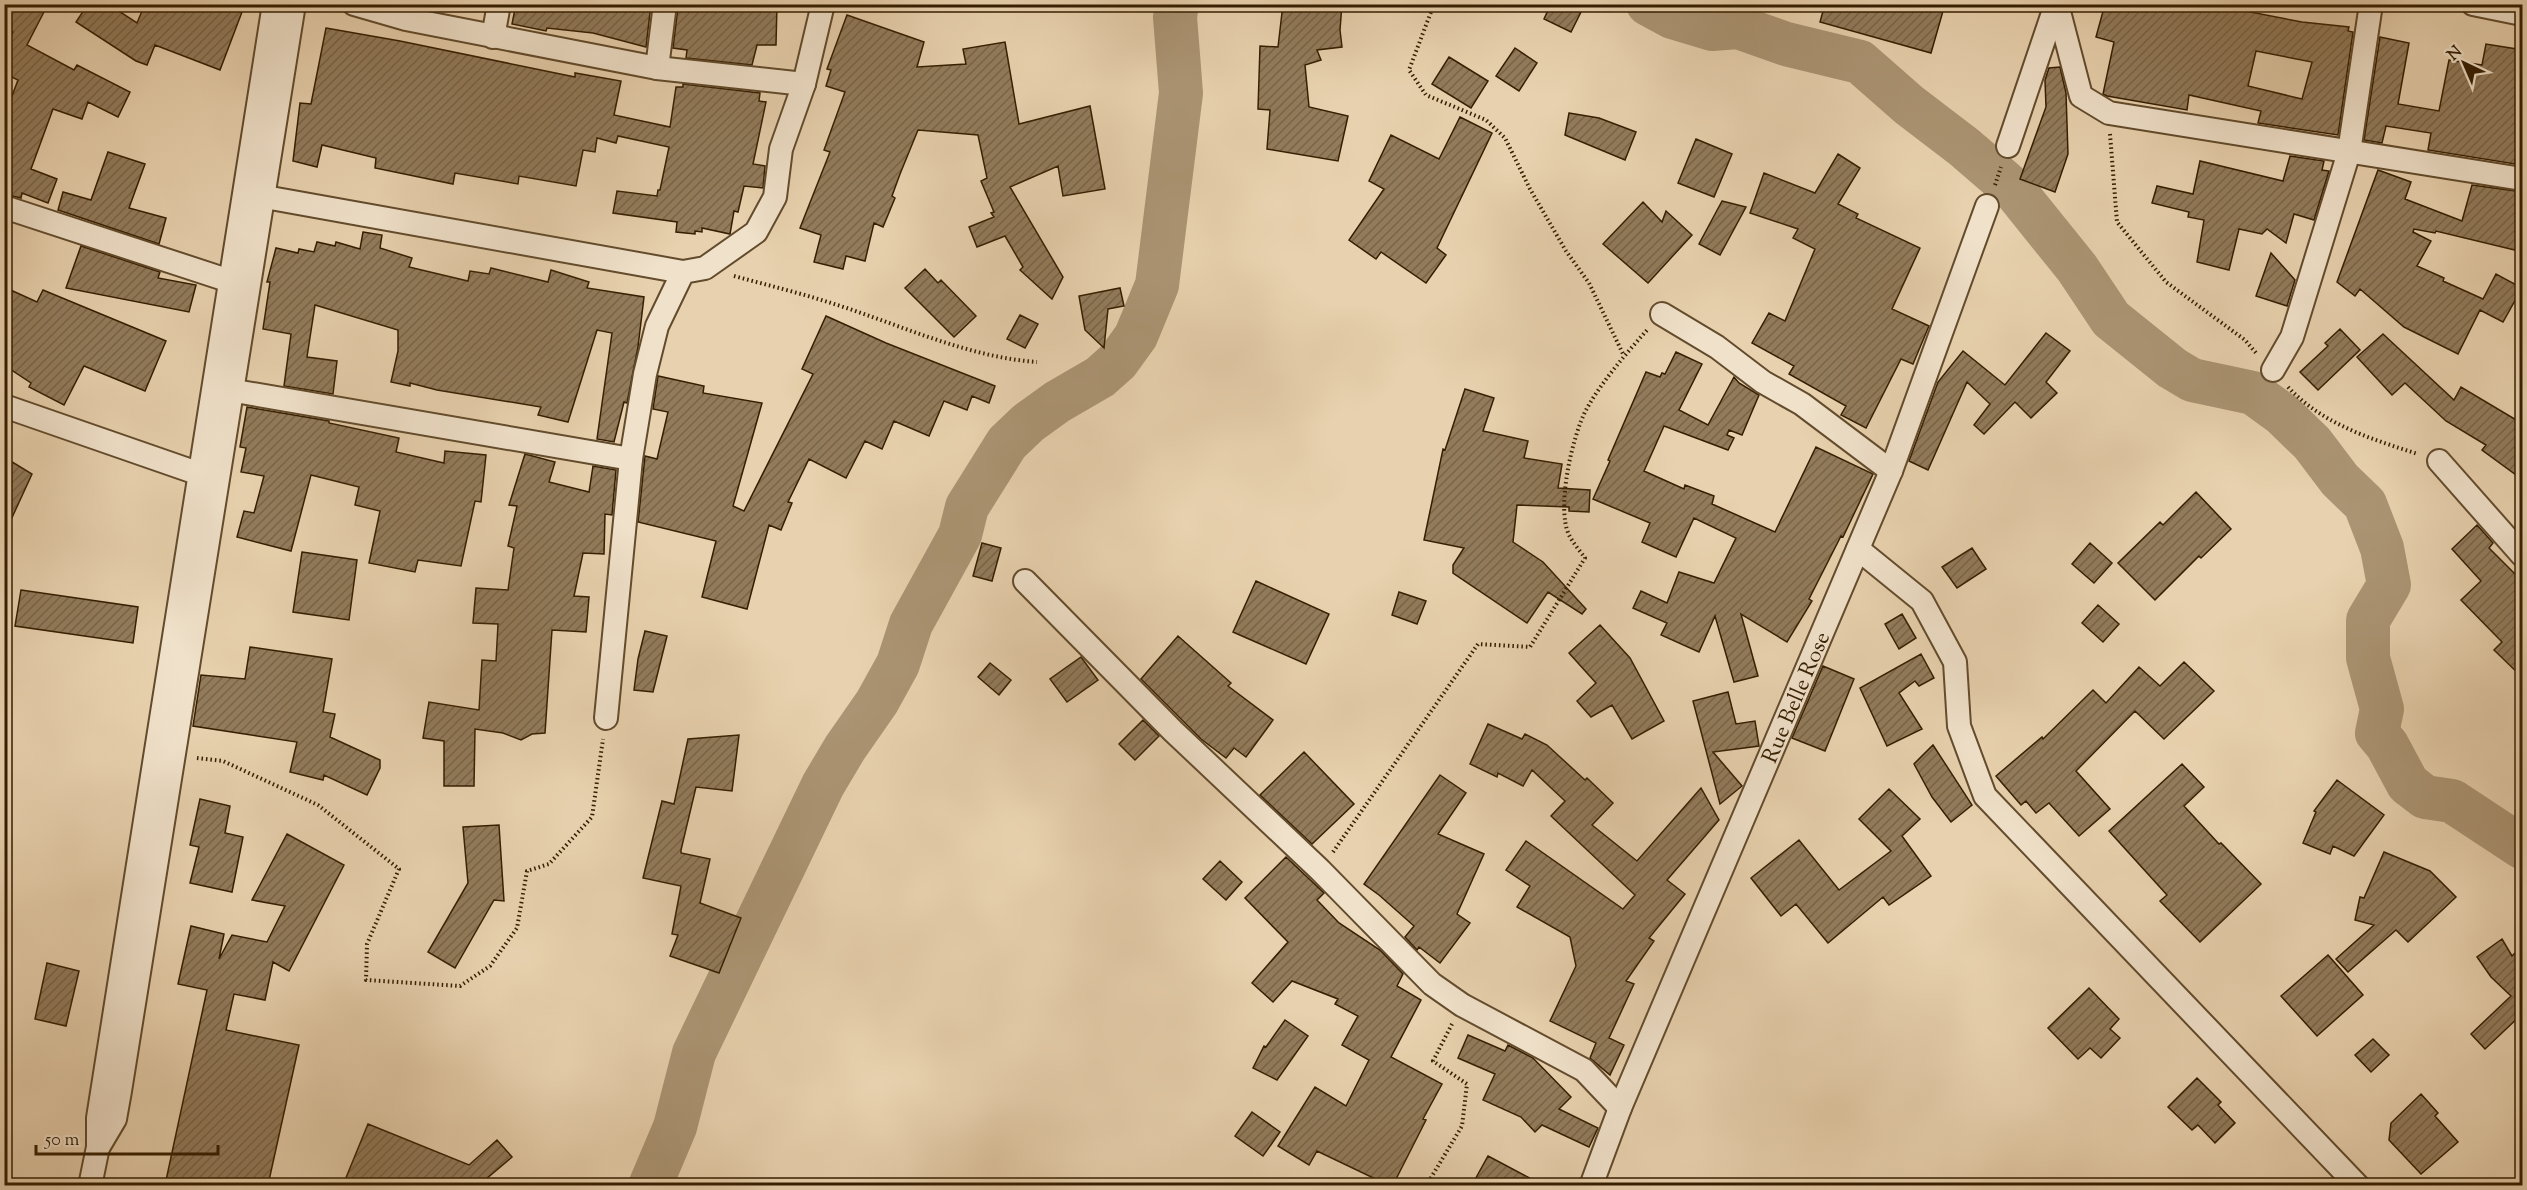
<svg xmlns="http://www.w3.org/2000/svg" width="2527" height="1190" viewBox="0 0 2527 1190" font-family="'Sorts Mill Goudy',serif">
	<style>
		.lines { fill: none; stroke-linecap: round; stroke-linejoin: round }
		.river { stroke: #ab9473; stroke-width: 44 }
		.building { fill: url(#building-hatch); stroke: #351e01; stroke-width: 1.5; fill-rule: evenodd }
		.street-casing { stroke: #624b2c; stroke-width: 26 }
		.path { stroke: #351e01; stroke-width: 4; stroke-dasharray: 1.5 3; stroke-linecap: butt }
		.street { stroke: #f0e1ca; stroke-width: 22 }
		.labels { text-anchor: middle; stroke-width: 4.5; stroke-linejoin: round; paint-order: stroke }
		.street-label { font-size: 22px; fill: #351e01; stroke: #f0e1ca }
	</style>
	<defs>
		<pattern id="building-hatch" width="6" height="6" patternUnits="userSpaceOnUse" patternTransform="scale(1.5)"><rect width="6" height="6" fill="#927b5b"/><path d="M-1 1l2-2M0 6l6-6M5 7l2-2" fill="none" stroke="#786449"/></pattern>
	</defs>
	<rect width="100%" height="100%" fill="#e8d1ae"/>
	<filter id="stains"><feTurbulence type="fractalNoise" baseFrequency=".00333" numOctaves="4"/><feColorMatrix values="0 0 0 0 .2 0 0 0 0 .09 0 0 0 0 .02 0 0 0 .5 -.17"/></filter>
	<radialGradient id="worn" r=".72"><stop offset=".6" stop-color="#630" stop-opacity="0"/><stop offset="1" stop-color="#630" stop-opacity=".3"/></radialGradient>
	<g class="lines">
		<path class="river" d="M1648 4 1672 17 1712 29 1738 27 1786 44 1860 62 1909 105 1964 147 2015 191 2077 268 2111 319 2172 368 2192 380 2253 393 2282 414 2312 443 2340 480 2365 504 2382 548 2389 585 2368 620V658L2382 709 2377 733 2387 745 2408 784 2425 797 2452 801 2522 847
			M650 1186 675 1127 694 1053 823 785 845 748 877 702 898 664 911 624 960 535 967 507 1007 443 1028 423 1057 402 1100 377 1118 361 1136 336 1157 285 1181 93 1175 17 1177 4"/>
	</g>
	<path class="building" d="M4 4 47 6 27 45 74 70 77 65 130 92 118 117 88 102 82 119 53 109 31 169 57 179 48 203 22 193 21 198 4 194V117L18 80 4 73V48L13 32 9 30 12 25 4 21Z
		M88 4H108L137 23 145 4H245L220 70 155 45 147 65 136 61 76 22Z
		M516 4H651L646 47 593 33 547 28 546 31 512 24Z
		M713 4H777L776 45H757L752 65 686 58 687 50 673 48 678 7 712 11Z
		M1283 4H1342L1340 30 1342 47 1317 50 1321 60 1305 65 1309 107 1348 116 1338 161 1267 149 1270 110 1258 109 1260 46 1278 47Z
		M1551 4H1585L1571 32 1544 19Z
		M1825 4H1945L1931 53 1820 22Z
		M2105 4H2209L2302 22 2349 27 2348 31 2353 32 2338 135 2258 123 2261 111 2189 95 2187 110 2107 96 2103 94 2114 42 2096 37ZM2256 51 2312 62 2302 99 2248 86Z
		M847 15 924 42 917 67 966 64 963 49 1005 42 1019 124 1090 106 1105 189 1063 196 1058 166 1010 187 1063 277 1052 299 1020 270 1023 267 1005 236 977 247 969 227 994 217 991 213 994 212 981 181 987 178 978 135 918 130 900 174 892 196 895 198 883 227 874 223 865 261 846 256 843 269 814 262 821 235 800 228 830 152 824 150 845 92 826 86 831 70 827 69Z
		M326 28 400 41 575 77V73L621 81 614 115 670 127 676 87H683V84L760 93 759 101 766 102 753 164 765 166 763 188 744 186 738 212 734 211 730 234 702 228V232L695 231V234L676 232 677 222 613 213 617 191 657 196 658 190H660L669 147 618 136 616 143 597 138 595 152 583 150 576 186 519 176 518 184 455 173 453 184 375 168 376 158 322 145 317 167 293 161 300 103 311 104Z
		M2380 37 2409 43 2398 104 2439 111 2449 60 2482 65 2486 44 2523 50V95L2519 113H2522L2515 164 2428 150 2431 133 2386 126 2382 143 2364 140Z
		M1515 48 1537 63 1519 91 1496 76Z
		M1449 57 1488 81 1471 108 1432 84Z
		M2060 67 2066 93 2068 154 2055 192 2020 179 2046 107 2045 80 2049 68Z
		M1569 113 1599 118 1636 132 1625 160 1565 135Z
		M1460 117 1492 133 1437 248 1446 255 1426 283 1381 252 1376 259 1349 240 1384 189 1369 181 1391 135 1439 159Z
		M1696 139 1732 154 1714 197 1678 183Z
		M108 152 145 164 129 208 166 218 159 244 58 210 63 192 91 200Z
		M1838 154 1860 168 1838 204 1858 214 1856 218 1920 248 1892 309 1929 326 1913 364 1901 359 1866 428 1841 415 1846 406 1789 374 1794 366 1752 343 1769 313 1785 321 1815 249 1793 238 1798 229 1750 213 1764 173 1815 193Z
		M2290 156 2324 161 2322 170 2329 171 2314 220 2294 214 2286 243 2267 229 2262 234 2239 229 2229 270 2197 262 2204 220 2188 217 2189 212 2152 203 2157 186 2193 194 2200 161 2283 181Z
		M2378 170 2411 182 2405 199 2462 221 2472 185 2523 192V252L2436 231 2435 233 2414 229 2413 232 2431 241 2417 266 2444 278 2443 281 2483 299 2496 274 2522 288 2503 322 2480 310 2458 354 2404 327 2360 289 2355 296 2337 282Z
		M1722 201 1746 207 1720 255 1699 244Z
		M1643 202 1662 222 1666 211 1692 235 1648 283 1603 244Z
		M363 232 382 235 380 248 412 258 409 267 468 281 470 271 489 274 491 268 548 282 551 270 589 282 587 288 644 297 638 347 627 403 624 402 614 442 597 439 612 333 597 330 568 422 538 415 541 407 437 390 410 383V386L391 382 398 351V330L315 305 307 357 337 361 333 394 284 386 291 334 263 329 270 282H267L276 248 298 253 299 249 314 252 317 242 335 246 336 242 360 249Z
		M81 246 160 272 158 278 196 285 189 312 66 288Z
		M2271 253 2295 280 2287 306 2256 296Z
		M925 269 938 283 941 280 976 316 954 337 905 288Z
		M4 287 37 302 43 290 166 341 145 391 84 366 64 405 29 387 31 383 4 365Z
		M1120 288 1124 306 1108 309 1104 348 1085 330 1079 296Z
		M1020 315 1038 324 1025 348 1007 339Z
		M826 316 886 343 995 386 989 403 972 396 967 410 944 401 929 436 894 421 882 449 865 441 846 478 809 459 788 502 792 503 781 530 769 525 747 609 702 597 716 541 638 522 645 456 657 459 668 412 653 409 658 376 704 386 703 393 762 403 733 506 744 511 813 374 802 369Z
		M2340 329 2360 350 2318 390 2300 372 2328 346 2325 343Z
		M2046 333 2070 351 2046 382 2057 393 2031 418 2015 402 1984 434 1974 425 1990 404 1967 382 1928 470 1909 461 1938 382 1963 351 2005 385Z
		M2383 334 2454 400 2461 387 2523 424V480L2482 450 2486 445 2446 421 2405 383 2392 395 2357 357Z
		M1676 352 1702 364 1679 410 1708 425 1734 377 1739 383 1759 395 1742 435 1729 430 1727 435 1734 438 1728 450 1664 426 1644 471 1684 489 1685 485 1714 496 1712 504 1775 532 1816 447 1873 474 1843 537 1841 536 1809 599 1812 601 1787 642 1741 614 1758 676 1734 682 1715 616 1699 652 1661 635 1667 623 1633 608 1641 591 1667 603 1679 572 1714 583 1736 538 1694 518 1676 557 1642 542 1650 523 1593 499 1610 461 1608 460 1646 372 1660 377 1662 373 1665 374Z
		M1465 389 1494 398 1483 431 1528 441 1524 458 1562 464 1558 488 1590 490 1589 512 1569 511V507L1517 505 1513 542 1543 562 1586 609 1582 614 1548 592 1527 623 1453 573V565L1464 548 1424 540 1443 449 1445 450Z
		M247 407 329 421V423L399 438 396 452 444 463 445 451 486 455 481 502 475 501 461 566 418 560 415 572 369 563 380 511 355 505 359 487 311 475 291 551 237 537 244 511 254 513 264 476 241 472 246 448 240 447Z
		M525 454 555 462 549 482 589 492 593 466 616 470 612 515 605 514 604 554 583 553 574 596 589 597 586 632 552 630 545 733 532 734 521 740 503 733 475 729 474 786H444V741L423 738 429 702 479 710 482 660 496 661 498 624 473 623 476 588 508 590 514 548 508 546 517 506 509 505Z
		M4 457 32 474 4 535Z
		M2196 492 2231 529 2201 558 2199 556 2155 600 2118 563 2160 522 2163 525Z
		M2477 525 2493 543 2489 548 2523 582V678L2494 650 2502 642 2461 600 2481 581 2452 549Z
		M982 543 1001 548 992 581 973 576Z
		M2090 543 2112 563 2094 583 2072 564Z
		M1972 548 1986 569 1957 588 1942 567Z
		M302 552 357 560 349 620 293 612Z
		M1256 581 1329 614 1306 664 1233 632Z
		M21 590 138 607 133 643 15 626Z
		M1399 592 1426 601 1417 624 1392 615Z
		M2098 605 2119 624 2103 642 2082 623Z
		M1902 614 1916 638 1899 649 1885 624Z
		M1600 625 1630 658 1664 721 1632 739 1612 705 1591 717 1577 701 1596 683 1569 653Z
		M645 631 667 636 653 692 634 690 638 659Z
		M1178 636 1231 683 1228 686 1273 720 1246 757 1234 748 1226 758 1201 739 1141 679Z
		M250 647 332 659 323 712 335 714 330 737 380 760V768L367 795 324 775 323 780 290 772 297 742 193 726 201 675 245 679Z
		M1921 654 1934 678 1919 686 1915 681 1899 693 1922 729 1887 746 1860 688Z
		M1081 657 1098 680 1067 702 1050 679Z
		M2184 662 2214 691 2164 739 2135 711 2076 771 2110 809 2079 836 2049 803 2036 813 2026 801 2021 805 1996 776 2042 737 2043 739 2093 690 2106 703 2139 667 2160 686Z
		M990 663 1011 680 999 695 978 677Z
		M1823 666 1854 679 1825 751 1792 738Z
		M1728 692 1736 724 1755 721 1759 746 1713 752 1742 786 1720 804 1693 701Z
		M1143 720 1159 736 1135 760 1119 744Z
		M1488 724 1522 739 1525 734 1547 745 1585 780 1587 778 1613 803 1592 825 1637 861 1701 788 1719 820 1667 880 1685 894 1649 938 1654 941 1626 981 1634 984 1609 1038 1624 1045 1610 1075 1590 1058 1596 1043 1550 1021 1576 966 1570 937 1517 907 1530 886 1506 870 1526 841 1623 909 1635 895 1551 816 1565 801 1532 770 1523 786 1498 773 1497 777 1470 764Z
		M739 735 732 791 696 787 681 850V853L710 859 700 903 741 918 719 973 670 956 678 935 672 934 681 886 643 878 662 801 674 804 688 739Z
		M1933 745 1972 805 1951 822 1932 797 1914 764Z
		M1304 752 1354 804 1312 844 1260 795Z
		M2182 764 2204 787 2184 806 2219 844 2221 843 2261 884 2200 942 2160 901 2167 895 2109 831Z
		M1440 775 1466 793 1438 834 1484 854 1457 914 1470 923 1440 963 1419 947 1417 950 1405 937 1414 926 1379 895 1364 884Z
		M2337 780 2384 815 2354 856 2333 846 2330 854 2303 843 2316 812 2314 811Z
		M1889 789 1920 819 1902 836 1931 876 1889 905 1883 897 1828 943 1796 904 1781 916 1751 878 1799 840 1839 890 1891 851 1859 819Z
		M200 799 230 806 225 833 243 837 232 892 190 883 199 847 190 845Z
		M499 825 504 901 494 900 455 968 428 952 468 883 463 827Z
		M287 834 344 865 289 971 273 962 265 1000 234 994 226 1030 299 1045 268 1185H165L207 990 178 984 191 926 224 934 219 959 232 935 267 942 285 906 252 900Z
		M2384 852 2430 871 2456 897 2408 942 2396 930 2348 972 2336 959 2374 925 2355 920 2360 897 2364 898Z
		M1286 857 1324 893 1317 900 1339 923 1380 950 1403 974 1397 986 1421 1000 1391 1057 1442 1084 1423 1119 1426 1120 1393 1185H1388L1317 1151 1309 1165 1278 1146 1315 1087 1346 1106 1369 1060 1342 1045 1358 1016 1335 1004 1338 999 1292 981 1273 1002 1252 983 1288 942 1245 898Z
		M1220 861 1242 882 1226 900 1203 879Z
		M2502 939 2512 956 2523 945V1013L2485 1049 2471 1034 2511 996 2491 977 2477 957Z
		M2328 955 2363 995 2317 1036 2281 996Z
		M47 963 79 971 66 1026 35 1019Z
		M2089 988 2119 1019 2110 1029 2120 1038 2101 1058 2090 1048 2078 1059 2048 1028Z
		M1285 1020 1308 1036 1277 1080 1253 1068 1264 1046 1266 1047Z
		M1468 1035 1505 1051 1508 1045 1533 1058 1571 1097 1559 1109 1598 1128 1589 1147 1542 1125 1535 1132 1521 1117 1483 1100 1495 1074 1458 1058Z
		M2373 1039 2389 1055 2371 1072 2355 1055Z
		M2197 1078 2221 1102 2218 1105 2235 1123 2215 1143 2198 1125 2192 1130 2168 1107Z
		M2421 1094 2438 1113 2435 1116 2458 1142 2421 1174 2389 1140 2391 1123Z
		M1252 1112 1280 1132 1263 1156 1235 1136Z
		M368 1124 469 1165 497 1140 512 1157 479 1185H343Z
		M1488 1156 1543 1185H1472Z"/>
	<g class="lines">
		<defs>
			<g id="street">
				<path d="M354 4 406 19 657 68 804 84"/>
				<path d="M2057 4 2081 96 2109 113 2522 179"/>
				<path d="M2473 4 2522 14"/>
				<path d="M493 37 499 4"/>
				<path d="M657 68 665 4"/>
				<path d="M2008 146 2056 4"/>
				<path d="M265 197 683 272"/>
				<path d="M4 207 230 281"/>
				<path d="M1662 314 1717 347 1763 382 1802 404 1891 471"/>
				<path d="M2273 370 2292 337 2349 152 2371 4"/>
				<path d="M235 391 631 459"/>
				<path d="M4 406 200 474"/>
				<path d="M2439 461 2522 555"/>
				<path d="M1858 549 1922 601 1955 662 1959 726 1985 796 2358 1186"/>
				<path d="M1025 581 1173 731 1320 870 1432 984 1462 1005 1584 1070 1620 1108"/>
				<path d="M606 718 631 459 645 374 657 326 683 272 705 268 756 232 775 197 781 149 804 84 823 4"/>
				<path d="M99 1146 115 1119 120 1091C178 729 239 367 294 4"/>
				<path d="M90 1186 98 1147V1118L274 4"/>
				<path id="s1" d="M1591 1186 1620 1108 1891 471 1987 206"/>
			</g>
		</defs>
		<use href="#street" class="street-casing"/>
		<path class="path" d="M1434 4 1409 70 1426 95 1486 120 1505 138 1530 189 1566 251 1589 283 1624 356
			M2110 134 2117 222 2166 282 2245 340 2256 353
			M1995 185 2001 167
			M734 276C767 285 800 293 831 303 899 324 966 357 1037 362
			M2288 387C2322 424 2371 439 2418 454
			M197 758 223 761 318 805 399 869 367 944 366 980 460 986 490 966 517 928 527 871 549 864 592 817 603 739
			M1333 852 1478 644 1530 647 1585 558C1580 551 1573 543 1569 535 1556 508 1572 437 1586 410 1602 381 1626 354 1647 330
			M1426 1186 1462 1126 1467 1084 1433 1061 1452 1024"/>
		<use href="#street" class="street"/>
	</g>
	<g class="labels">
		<g class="street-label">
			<text dy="8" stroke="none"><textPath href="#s1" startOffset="530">Rue Belle Rose</textPath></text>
		</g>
	</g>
	<rect width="2527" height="1190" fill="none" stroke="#e8d1ae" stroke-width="24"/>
	<rect x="6" y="6" width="2515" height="1178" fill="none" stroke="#351e01" stroke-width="3"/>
	<rect x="12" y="12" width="2503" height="1166" fill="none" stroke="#351e01" stroke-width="1.5"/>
	<g transform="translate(2464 63) rotate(316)" stroke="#f0e1ca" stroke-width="4.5" paint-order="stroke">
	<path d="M0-4.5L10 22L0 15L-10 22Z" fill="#351e01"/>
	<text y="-9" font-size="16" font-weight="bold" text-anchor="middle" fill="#351e01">N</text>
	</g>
	<path d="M36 1145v9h182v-9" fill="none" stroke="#351e01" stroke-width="3"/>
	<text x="45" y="1145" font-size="18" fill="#351e01" stroke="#f0e1ca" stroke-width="4.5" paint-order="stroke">50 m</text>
	<rect width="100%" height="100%" filter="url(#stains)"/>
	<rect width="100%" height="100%" fill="url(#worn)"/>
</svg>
